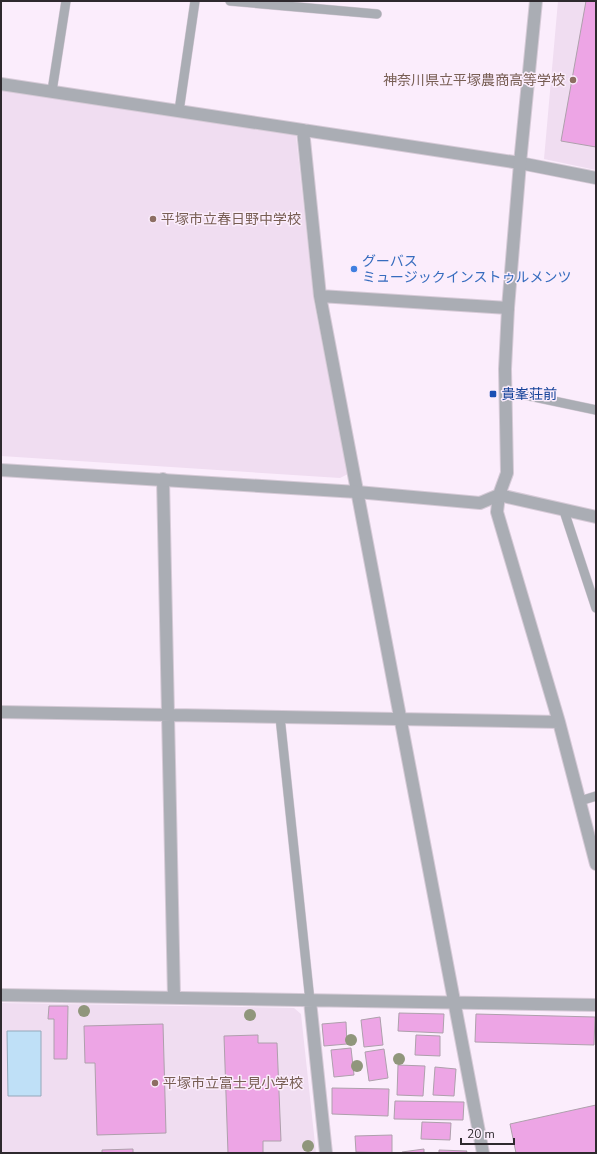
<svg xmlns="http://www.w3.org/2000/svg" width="597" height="1154" viewBox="0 0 597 1154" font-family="'Nunito Sans','Noto Sans JP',sans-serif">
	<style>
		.built { fill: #f0ddf1 }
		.water { fill: #bfe0f7; stroke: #94a9bb }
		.building { fill: #eda5e5; stroke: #aea0ac }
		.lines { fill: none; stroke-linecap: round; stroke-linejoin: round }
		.service-casing { stroke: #d6cad7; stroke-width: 10 }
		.minor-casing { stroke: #d6cad7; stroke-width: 14 }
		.tertiary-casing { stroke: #d6cad7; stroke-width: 14 }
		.service { stroke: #aaadb4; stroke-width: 9 }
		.minor { stroke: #aaadb4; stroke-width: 12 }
		.tertiary { stroke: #aaadb4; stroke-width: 12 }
		.tree { fill: #90967c }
		.education-dot { fill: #8d6e63; stroke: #fbedfc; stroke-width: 1.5 }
		.shop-dot { fill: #3f7fe0; stroke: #fbedfc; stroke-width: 1.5 }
		.transit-dot { fill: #1a4fb4; stroke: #fbedfc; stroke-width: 1.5 }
		.labels { text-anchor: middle; stroke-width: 3; stroke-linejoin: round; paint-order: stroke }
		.education-label { font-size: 14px; fill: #785e54; stroke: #fbedfc; text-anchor: start }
		.shop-label { font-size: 14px; fill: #366cbe; stroke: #fbedfc; text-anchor: start }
		.transit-label { font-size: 14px; fill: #164399; stroke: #fbedfc; text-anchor: start }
	</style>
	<rect width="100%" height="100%" fill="#fbedfc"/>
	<path class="built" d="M558 1H596V170L544 159Z
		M1 90 296 135 314 303 348 474 340 478 1 456Z
		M1 1003 294 1008 301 1014 316 1153H1Z"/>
	<path class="water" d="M7 1031H41V1096H8Z"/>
	<path class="building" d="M586 1H596V147L561 141Z
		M49 1006H68L67 1059H54V1019H48Z
		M399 1013 444 1014 443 1033 398 1031Z
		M476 1014 595 1017 594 1045 475 1042Z
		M380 1017 383 1045 364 1047 361 1020Z
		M346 1022 347 1044 324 1046 322 1024Z
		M163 1024 166 1133 97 1135 95 1063H85L84 1026Z
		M258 1035V1043H277L281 1141H263V1153H228L224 1036Z
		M416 1035 440 1036V1056L415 1055Z
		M351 1048 354 1075 334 1077 331 1050Z
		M384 1049 388 1078 369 1081 365 1052Z
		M398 1065 425 1066 423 1096 397 1095Z
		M435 1067 456 1069 454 1096 433 1095Z
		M332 1088 389 1089 388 1116 332 1114Z
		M395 1101 464 1102 463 1120 394 1119Z
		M596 1105V1153H516L510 1124Z
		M422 1122 451 1123 450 1140 421 1139Z
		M392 1135V1153L356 1152 355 1136Z
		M133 1149V1153H102V1150Z
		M424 1149V1153H402V1152Z
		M439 1150 467 1151 466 1153H439Z"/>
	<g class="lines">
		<defs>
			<path id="service" d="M230 1 377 14
				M52 91 66 1
				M179 111 195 1
				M506 395H525L596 410
				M564 511 596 608
				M280 717 310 1001
				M580 801 596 796"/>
			<path id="minor" d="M1 84 520 163 596 178
				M303 130 320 296 483 1153
				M320 296 508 308
				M163 479 174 997
				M499 495 497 512 559 722 596 864
				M1 712 559 722
				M1 995 596 1005
				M310 1001 326 1153"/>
			<path id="tertiary" d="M1 470 357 492 480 503 499 495 596 517
				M499 495 507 473 505 369 508 308 520 163 536 1"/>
		</defs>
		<use href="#service" class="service-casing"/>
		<use href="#minor" class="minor-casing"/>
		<use href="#tertiary" class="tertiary-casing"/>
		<use href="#service" class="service"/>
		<use href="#minor" class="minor"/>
		<use href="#tertiary" class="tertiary"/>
	</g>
	<g class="tree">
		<circle cx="84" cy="1011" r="6"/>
		<circle cx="250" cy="1015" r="6"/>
		<circle cx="351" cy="1040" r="6"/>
		<circle cx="399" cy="1059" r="6"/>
		<circle cx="357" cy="1066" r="6"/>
		<circle cx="308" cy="1146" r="6"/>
	</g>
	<g class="education-dot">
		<circle cx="573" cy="80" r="4"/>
		<circle cx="153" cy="219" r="4"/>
		<circle cx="155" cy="1083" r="4"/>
	</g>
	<circle class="shop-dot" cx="354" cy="269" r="4"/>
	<rect class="transit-dot" x="489" y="390" width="8" height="8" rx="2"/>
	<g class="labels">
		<g class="education-label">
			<text x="565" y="85" text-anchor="end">神奈川県立平塚農商高等学校</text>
			<text x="161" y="224">平塚市立春日野中学校</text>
			<text x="163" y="1088">平塚市立富士見小学校</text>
		</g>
		<g class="shop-label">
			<text x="362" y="266">グーバス<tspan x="362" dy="16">ミュージックインストゥルメンツ</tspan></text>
		</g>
		<g class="transit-label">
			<text x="501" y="399">貴峯荘前</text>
		</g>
	</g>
	<rect width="597" height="1154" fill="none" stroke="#2e292e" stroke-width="4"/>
	<path d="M461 1138v6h53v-6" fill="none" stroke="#2e292e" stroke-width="2"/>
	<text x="467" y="1138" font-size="12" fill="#2e292e" stroke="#fbedfc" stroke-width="3" paint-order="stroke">20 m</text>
</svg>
